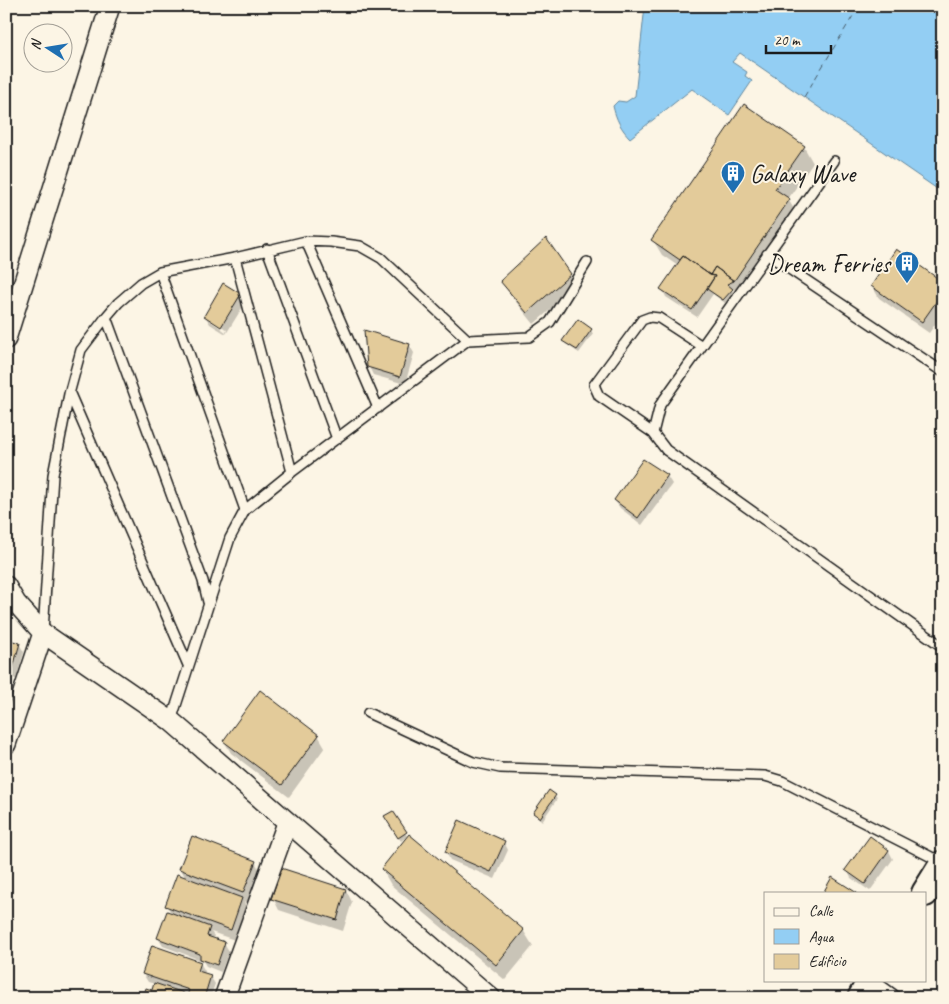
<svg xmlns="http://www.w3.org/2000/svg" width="949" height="1004" viewBox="0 0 949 1004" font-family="Caveat,sans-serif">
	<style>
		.water { fill: #93cef3; stroke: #63879d }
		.shadow { fill: #0003; fill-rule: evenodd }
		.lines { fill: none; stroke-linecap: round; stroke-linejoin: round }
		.ferry { stroke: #465a67; stroke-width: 1; stroke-dasharray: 6 5; stroke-linecap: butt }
		.building { fill: #e3cb9a; stroke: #1c1c1c }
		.service-casing { stroke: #1c1c1c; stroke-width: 12 }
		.minor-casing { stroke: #1c1c1c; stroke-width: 22 }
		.secondary-casing { stroke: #1c1c1c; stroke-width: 30 }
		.service { stroke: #fcf5e5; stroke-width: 9 }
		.minor { stroke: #fcf5e5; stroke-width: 19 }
		.secondary { stroke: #fcf5e5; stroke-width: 26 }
		.labels { text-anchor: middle; stroke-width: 4; stroke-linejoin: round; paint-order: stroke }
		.poi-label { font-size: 25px; fill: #1c1c1c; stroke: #fcf5e5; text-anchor: start }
	</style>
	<rect width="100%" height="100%" fill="#fcf5e5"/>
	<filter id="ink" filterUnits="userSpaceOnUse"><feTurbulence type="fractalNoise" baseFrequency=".02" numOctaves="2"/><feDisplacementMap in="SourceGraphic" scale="10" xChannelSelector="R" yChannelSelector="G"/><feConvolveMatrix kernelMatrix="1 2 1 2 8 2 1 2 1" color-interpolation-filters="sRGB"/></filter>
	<g filter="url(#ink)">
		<path class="water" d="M645 6H943V193L740 53 732 62 747 72 745 76 752 81 729 115 692 89 630 138C621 129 616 119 613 106L618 101 626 102 635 96Z"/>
		<path class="shadow" d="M804 147 813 163 788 199 798 216 744 296 729 286 734 294 725 303 713 294 697 317 666 297 662 289 678 266 662 255 653 240Z
			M570 274 577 286 534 324 509 293 502 281Z
			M943 283V313L929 333 879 298 872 286Z
			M224 285 240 295 245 303 226 334 210 324 205 316ZM210 318 227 330 226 332 210 321Z
			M578 321 591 330 593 334 579 353 566 344 564 341Z
			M365 332 410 346 414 353 405 384 373 375 369 367Z
			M667 476 672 484 642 525 620 508 615 501Z
			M6 640 19 644 24 652 16 679 6 676Z
			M318 735 325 747 289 797 231 753 224 741Z
			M550 792 557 799 542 821 534 813Z
			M392 812 407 836 401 841 385 817Z
			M870 838 889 851 893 859 870 891 851 878 847 870Z
			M504 842 508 850 495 879 450 860 446 852Z
			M255 862 262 874 249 905 244 902 249 911 238 941 211 932 214 936 213 939 224 943 229 951 221 972 206 966 203 961 163 946 158 938 172 914 167 906 186 879 181 869Z
			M382 869 523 930 533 946 505 980 391 885Z
			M346 890 352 902 343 931 279 910 273 898Z
			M200 963 205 971 204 974 210 976 215 984 210 998H190L188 995 183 994 185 998H144L153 992 155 984 148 982 143 974Z"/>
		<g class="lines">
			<path class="ferry" d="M804 97 859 6"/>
		</g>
		<path class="building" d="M744 104 805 146 775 189 790 199 734 281 715 267 710 275 683 256 680 260 651 240Z
			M546 238 571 274 527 313 500 281Z
			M896 249 943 282V292L922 322 871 286Z
			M683 256 710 275 715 276 692 310 660 289Z
			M715 267 734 281 727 284 733 289 723 300 707 289 715 276 710 275Z
			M223 283 241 294 221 327 204 316Z
			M578 319 592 329 577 350 562 341Z
			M364 330 410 344 400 377 367 367Z
			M643 459 668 475 638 518 614 500Z
			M6 639 20 643 12 671 6 670Z
			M260 690 319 735 282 785 223 741Z
			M549 790 556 795 540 818 533 813Z
			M393 811 407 832 398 838 384 816Z
			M459 820 505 841 491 872 445 852Z
			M409 834 524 930 496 965 381 869Z
			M192 836 256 861 243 893 179 869Z
			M870 836 889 850 865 884 845 870Z
			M281 868 346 889 337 920 271 899Z
			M177 874 242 898 231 930 165 906Z
			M832 877 857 893H823Z
			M167 911 210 927 207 936 225 942 217 965 200 959V954L157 938Z
			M152 945 201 962 198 971 211 975 204 998 187 996 189 990 142 974Z
			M154 983 184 993 183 998H143L146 988 152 990Z"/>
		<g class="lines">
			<defs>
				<path id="service" d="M834 161 660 405 653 433 666 450 943 647
					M306 241 378 408
					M267 249 337 439
					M767 254 943 372
					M235 258 292 472
					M160 272 245 510
					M70 394 188 665
					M653 433 599 396 594 385 642 320 650 317 659 318 702 346
					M208 602 203 581 106 317 118 303 141 283 160 272 235 258 306 241 331 242 360 246 381 258 468 340 529 337 550 322 587 262
					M43 632 53 475 69 394 81 350 106 317
					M368 713 473 762 500 768 765 776 782 781 943 863
					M171 721 230 538 245 510 292 472 468 340"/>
				<path id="minor" d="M6 339 110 6
					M6 586 16 603 43 633 171 721 491 998
					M6 744 43 633
					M869 983 890 998
					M224 998 287 823"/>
				<path id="secondary" d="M925 893 943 864
					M861 998 871 980"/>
			</defs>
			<use href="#service" class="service-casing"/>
			<use href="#minor" class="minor-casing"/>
			<use href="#secondary" class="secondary-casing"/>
			<use href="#service" class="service"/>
			<use href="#minor" class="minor"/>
			<use href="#secondary" class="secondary"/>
		</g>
	</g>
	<defs>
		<symbol id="building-pin" viewBox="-11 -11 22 30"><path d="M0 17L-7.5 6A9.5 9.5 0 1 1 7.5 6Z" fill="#1f6fb2" stroke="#fcf5e5"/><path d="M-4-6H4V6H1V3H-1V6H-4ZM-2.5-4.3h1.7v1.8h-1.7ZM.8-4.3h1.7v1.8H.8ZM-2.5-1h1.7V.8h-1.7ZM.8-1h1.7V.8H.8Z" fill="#fff"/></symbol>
	</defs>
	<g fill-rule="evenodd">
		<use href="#building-pin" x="719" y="159" width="28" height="38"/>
		<use href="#building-pin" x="893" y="249" width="28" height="38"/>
	</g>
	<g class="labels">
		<g class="poi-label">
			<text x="750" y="182">Galaxy Wave</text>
			<text x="890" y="272" text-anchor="end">Dream Ferries</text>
		</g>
	</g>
	<rect width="949" height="1004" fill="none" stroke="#fcf5e5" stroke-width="25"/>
	<rect x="12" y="12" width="924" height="979" fill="none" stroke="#1c1c1c" stroke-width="2" filter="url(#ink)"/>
	<rect x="764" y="892" width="162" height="90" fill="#fcf5e5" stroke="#a29e95"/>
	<rect x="774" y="908" width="25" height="8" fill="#fcf5e5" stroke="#a29e95"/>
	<text x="809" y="916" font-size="15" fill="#1c1c1c">Calle</text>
	<rect x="774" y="929" width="25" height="15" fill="#93cef3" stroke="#a29e95"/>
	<text x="809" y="942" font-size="15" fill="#1c1c1c">Agua</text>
	<rect x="774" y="954" width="25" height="15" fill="#e3cb9a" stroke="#a29e95"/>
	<text x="809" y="966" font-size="15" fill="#1c1c1c">Edificio</text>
	<g transform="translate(48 48) rotate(282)"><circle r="24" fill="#fcf5e5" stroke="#a29e95"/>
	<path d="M0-4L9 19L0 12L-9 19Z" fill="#1f6fb2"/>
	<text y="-8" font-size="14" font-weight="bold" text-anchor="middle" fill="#1c1c1c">N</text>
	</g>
	<path d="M766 45v8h65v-8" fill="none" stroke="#1c1c1c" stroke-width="2.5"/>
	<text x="774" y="45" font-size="15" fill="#1c1c1c" stroke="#fcf5e5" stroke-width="4" paint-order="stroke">20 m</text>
</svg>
